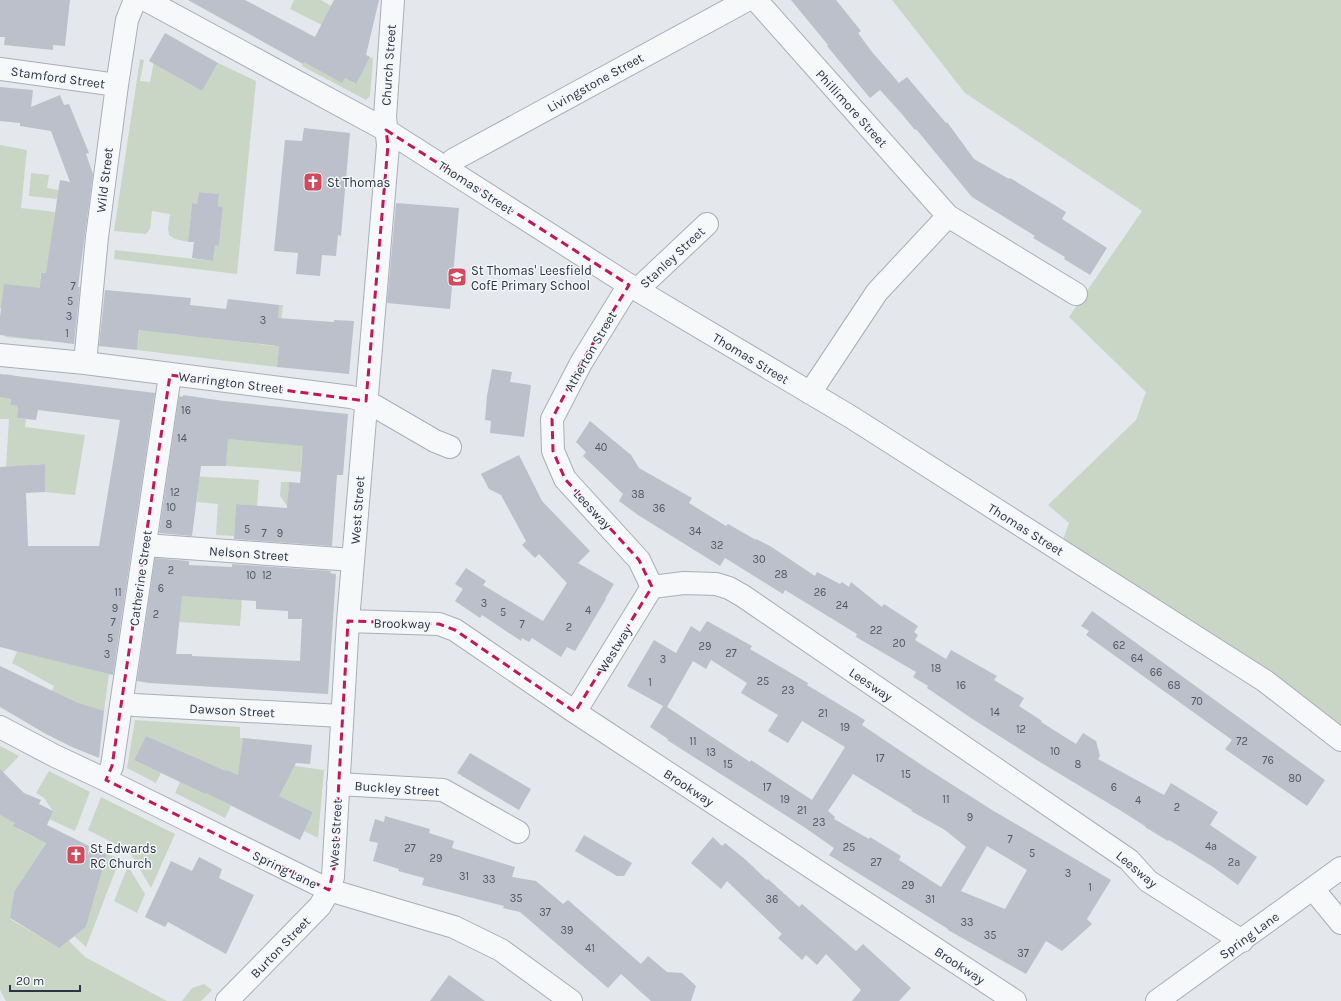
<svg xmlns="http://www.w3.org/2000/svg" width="1341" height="1001" viewBox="0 0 1341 1001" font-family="Karla,sans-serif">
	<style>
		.green { fill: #c9d6c5 }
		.building { fill: #bbc0ca; fill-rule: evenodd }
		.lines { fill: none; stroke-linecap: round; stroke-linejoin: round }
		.street-casing { stroke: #a9aeb7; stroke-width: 24 }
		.street { stroke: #f7f8fa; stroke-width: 22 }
		.marked { fill: none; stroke: #c2185b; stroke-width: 3; stroke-dasharray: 8 5; stroke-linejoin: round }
		.labels { text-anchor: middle; stroke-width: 3; stroke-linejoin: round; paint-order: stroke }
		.number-label { font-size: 11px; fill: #4f5766 }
		.street-label { font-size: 13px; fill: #2b3445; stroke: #f4f6f9 }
		.poi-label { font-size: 13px; fill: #2b3445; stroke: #f4f6f9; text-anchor: start }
	</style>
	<rect width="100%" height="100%" fill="#e4e7ec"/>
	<path class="green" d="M294 0H321L331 6 345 78 355 84 370 57 373 59 370 96 366 100 302 66 322 25 290 9Z
		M892 0H1341V730L1062 542 1069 523 1048 505 1136 420 1146 392 1069 317 1142 211 965 93Z
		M140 59 144 60 140 81 150 82 154 61 167 71 202 91 218 63 256 81 237 274 114 259 115 250 213 261 215 245 219 246 223 207 218 206 219 194 199 192 197 204 192 203 188 242 175 239 169 235 168 229 170 214 152 211 150 229 146 234 114 231Z
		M0 145 27 150 21 208 55 212 47 273H41L40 279 47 280 36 340 5 337 8 309 0 308Z
		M31 173 49 175 47 188 59 190 57 199 29 196Z
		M144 294 154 295 171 334 202 337 210 307 207 338 274 346 279 305H283L277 367 137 350Z
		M6 374 13 375 10 405 18 406 17 418 26 419 25 427 85 435 75 495 45 492 44 464 6 467 9 419H0V397H4Z
		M205 428 254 441 262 442 285 437 284 444 292 445 293 438 318 455 302 454 301 472 259 468 226 466 227 450Z
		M171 475 259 480 257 506 236 504 234 536 216 535 218 504 197 502 198 487 170 483Z
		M281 482H289L288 500 289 509 280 496Z
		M183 582 242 599 240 626 179 622Z
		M0 622 85 642 82 667 109 674 104 711 86 719 52 691 54 686 12 663 17 652 0 644Z
		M135 720 240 727V738H243L241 756 274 763 324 770 318 838 304 831 313 812 279 796 227 770 213 796 231 806 225 818 175 793 180 782 205 794 212 779 191 756 146 736 134 760 161 773 156 783 127 768Z
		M0 746 19 756 0 776Z
		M49 771 90 792 75 831 49 819 53 811 44 798 36 793Z
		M101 797 175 834 151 888 129 851 88 830Z
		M0 815 20 825 18 829 34 837 41 824 54 830 14 892 10 919 59 948 68 940 85 957 167 1001H6L0 990Z
		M107 854 120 859 86 947 74 936 86 927Z
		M128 866 145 894 137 913 114 901Z
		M204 984 212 990 201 1001H182L192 988Z"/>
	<path class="building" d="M0 0H70L65 46 53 45V50L4 45 5 37H0Z
		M188 0H245L315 37 334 0H379L366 55 370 57 356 84 345 78 342 83 304 62 303 64Z
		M791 0H836L861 31 858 33 872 52 899 83 907 77 946 123 947 122 974 159 1009 179 1010 178 1066 212 1062 219 1107 248 1090 275 1064 259 1065 257 1033 238 1035 236 972 197 916 129 915 130 901 113 880 90 870 98 827 46 828 45Z
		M165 33 218 63 202 91 149 61Z
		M0 87 33 90 31 107 60 95 64 105 69 104 89 153 86 154 93 174 78 287H80L74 344 0 335V317L4 284 40 288 41 273H46L60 180 70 182 51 131 20 126V123L0 121Z
		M304 128 350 133 341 236 338 235 336 256 322 255 320 276 296 274 298 253 274 251 285 140 302 141Z
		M199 192 219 194 218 206 223 207 219 246 215 245 213 261 192 258 194 242H188L192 203 197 204Z
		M396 203 459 208 450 309 387 303Z
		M105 290 191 298 190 305 226 309 228 299 279 305 278 318 334 322V320L354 321 349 374 277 367 279 346 207 338 139 330 137 350 99 346Z
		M492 369 512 372 510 382 531 385 524 437 490 433 491 421 485 420 487 396Z
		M0 374 155 393 113 675 0 647V467L45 464V492L26 493 28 546H99L120 420 38 410 36 420 17 418 18 406 10 405 11 399 0 397Z
		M183 395 224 401 348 414 343 475H337L332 546 234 539 236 504 287 508 289 482 300 483 303 446 228 439 226 466H201L192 536 159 533 179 396 183 397Z
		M590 421 631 455 639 468 692 498 689 503 726 526 728 524 756 540V539L770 546 815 576 817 572 840 584 842 582 849 587 851 582 882 607 884 604 918 626 914 632 918 635 915 640 946 659 951 650 997 676 994 680 1024 698 1019 706 1042 721 1041 722 1076 744 1083 733 1096 741 1100 756 1098 759 1164 795 1171 783 1218 812 1210 825 1257 857 1238 885 1213 867 1169 840 1168 841 1145 827V826L1118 809 1035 759 971 718 927 688 928 686 913 677 916 672 856 637 857 634 785 590 783 594 725 558 720 566 638 515 619 501 623 494 583 456 586 452 576 442Z
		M519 455 542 501 590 551 578 563 614 584 605 599H606L575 651 567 647 561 657 532 638 529 642 522 638 521 641 482 615 480 618 455 601 463 589 455 584 466 568 486 581 483 585 543 621 567 583 539 554 535 558 522 545 526 541 501 495 489 489 481 474Z
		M155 558 189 561V565L232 567V564L331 571 330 573 336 574 328 694 149 683 137 681ZM182 596 256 601V609L288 611V619H302L300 661 192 656V654H176Z
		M1092 611 1325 780 1307 806 1225 749 1232 740 1086 635 1089 631 1081 626Z
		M707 621 752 646 750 649 808 683 807 685 865 720 862 725 926 768 992 810 1111 880 1087 919 1092 924 1062 951 1046 941 1026 974 948 930V929L829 855 834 848 804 827 667 740 668 739 650 727 663 706 627 686 654 640 676 653 691 626 700 632ZM711 660 747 683 741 693 778 715 768 731 788 743 802 721 845 747 812 800 751 760 750 762 667 707 693 661 706 669ZM853 774 912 810 911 811 945 830 966 847 941 887 899 860 901 856 870 837 869 839 834 819 835 817 828 811ZM987 846 1027 870 1005 909 961 891Z
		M0 666 78 703 104 711 99 758 72 747 46 734 0 707Z
		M146 736 226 771 227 770 238 775 243 738 312 745 310 764 296 763 279 796 313 812 300 840 206 793 205 794 134 760Z
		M470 753 531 789 519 810 457 773Z
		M0 769 24 793 41 800 39 804 53 811 47 825 89 846 88 855 92 847 107 854 86 927 59 948 10 918 14 892 46 843 13 826 15 823 0 815Z
		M385 816 430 829 429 833 454 841 452 848 515 867 512 877 536 881 563 904 568 900 641 964 648 956 667 972 682 973 696 986 691 1001H651L621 974 608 988 520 912 503 908 504 906 422 885 424 878 398 871 399 869 373 861 378 843 369 841 375 819 384 822Z
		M584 835 632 863 624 876H617L575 851Z
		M713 837 722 846 725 843 746 860 767 880 768 879 799 907 802 904 856 951 863 944 911 988 899 1001H852L861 990 826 954 817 965 806 955 802 960 778 938 782 934 727 881 721 889 691 863Z
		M199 857 222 869 219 878 254 895 226 954 168 922 165 927 145 917 171 861 192 871Z
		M449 975 485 1001H430Z"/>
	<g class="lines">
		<defs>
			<path id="street" d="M146 0 386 130 629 285 851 417 1265 681 1341 740
				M756 0 948 216 1076 294
				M0 69 117 85
				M448 169 453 160 747 0
				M629 285 581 363 552 419 553 451 565 479 639 560 652 587 684 583 716 584 729 588 743 596 1129 860 1148 881 1242 941
				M637 290 707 224
				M0 355 85 363 351 397 366 401 435 441 450 447
				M85 363 97 237 117 85 127 20 135 0
				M810 393 877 292 948 216
				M145 545 353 560
				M348 621 439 624 455 630 575 712 1015 1001
				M122 703 134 705 342 716
				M575 712 652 587
				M0 727 55 756 106 780 329 890 454 927 501 950 571 1001
				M106 780 112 766 170 375
				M338 784 443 790 518 832
				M1313 889 1341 923
				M227 1001 320 906 329 890 333 877 348 621 388 145 385 117 393 0
				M1157 1001 1341 868"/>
		</defs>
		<use href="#street" class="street-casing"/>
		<use href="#street" class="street"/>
	</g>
	<path class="marked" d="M386 130 629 285 581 363 552 419 553 451 565 479 639 560 652 587 575 712 455 630 439 624 348 621 334 868 329 890 106 780 112 766 170 375 366 401 388 145Z"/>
	<defs>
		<symbol id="church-square" viewBox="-11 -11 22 22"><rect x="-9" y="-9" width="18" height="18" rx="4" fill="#d1495b" stroke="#f4f6f9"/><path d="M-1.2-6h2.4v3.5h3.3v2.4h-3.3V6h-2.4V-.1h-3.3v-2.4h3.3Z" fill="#fff"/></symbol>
		<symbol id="school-square" viewBox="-11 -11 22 22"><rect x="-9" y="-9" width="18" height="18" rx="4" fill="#d1495b" stroke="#f4f6f9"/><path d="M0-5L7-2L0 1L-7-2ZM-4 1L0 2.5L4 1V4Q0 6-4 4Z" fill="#fff"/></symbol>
	</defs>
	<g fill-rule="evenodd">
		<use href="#church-square" x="302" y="171" width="22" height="22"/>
		<use href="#school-square" x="446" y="266" width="22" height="22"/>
		<use href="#church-square" x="65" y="844" width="22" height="22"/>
	</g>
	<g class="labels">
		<g class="number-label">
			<text x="73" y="290">7</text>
			<text x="70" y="305">5</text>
			<text x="69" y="320">3</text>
			<text x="263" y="324">3</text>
			<text x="67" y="337">1</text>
			<text x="186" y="414">16</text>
			<text x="182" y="442">14</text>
			<text x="601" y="451">40</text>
			<text x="175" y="496">12</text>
			<text x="638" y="498">38</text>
			<text x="171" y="511">10</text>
			<text x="659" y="512">36</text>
			<text x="169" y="528">8</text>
			<text x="247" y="533">5</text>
			<text x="695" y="535">34</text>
			<text x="264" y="537">7</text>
			<text x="280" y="537">9</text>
			<text x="717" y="549">32</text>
			<text x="759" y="563">30</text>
			<text x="171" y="574">2</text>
			<text x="781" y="578">28</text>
			<text x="251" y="579">10</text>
			<text x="267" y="579">12</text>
			<text x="161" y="592">6</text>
			<text x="118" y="596">11</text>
			<text x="820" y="596">26</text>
			<text x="484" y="607">3</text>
			<text x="842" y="609">24</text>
			<text x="115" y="612">9</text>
			<text x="588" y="614">4</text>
			<text x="503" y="616">5</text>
			<text x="156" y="618">2</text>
			<text x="113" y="626">7</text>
			<text x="522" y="628">7</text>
			<text x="569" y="631">2</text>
			<text x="876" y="634">22</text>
			<text x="110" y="642">5</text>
			<text x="899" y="647">20</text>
			<text x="1119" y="649">62</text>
			<text x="705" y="650">29</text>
			<text x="731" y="657">27</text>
			<text x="107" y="658">3</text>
			<text x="1137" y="662">64</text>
			<text x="663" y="663">3</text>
			<text x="936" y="672">18</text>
			<text x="1156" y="676">66</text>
			<text x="763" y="685">25</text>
			<text x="650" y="686">1</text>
			<text x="961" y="689">16</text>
			<text x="1174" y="689">68</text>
			<text x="788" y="694">23</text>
			<text x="1197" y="705">70</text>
			<text x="995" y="716">14</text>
			<text x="823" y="717">21</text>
			<text x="845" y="731">19</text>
			<text x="1021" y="733">12</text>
			<text x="693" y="745">11</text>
			<text x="1242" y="745">72</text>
			<text x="1055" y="755">10</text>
			<text x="711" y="756">13</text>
			<text x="880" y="762">17</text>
			<text x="1268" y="764">76</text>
			<text x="728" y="768">15</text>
			<text x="1078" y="768">8</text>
			<text x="906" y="778">15</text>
			<text x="1295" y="782">80</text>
			<text x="767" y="791">17</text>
			<text x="1114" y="791">6</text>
			<text x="785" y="803">19</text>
			<text x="946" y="803">11</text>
			<text x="1138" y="804">4</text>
			<text x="1177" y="811">2</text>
			<text x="802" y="814">21</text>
			<text x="970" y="821">9</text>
			<text x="819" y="826">23</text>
			<text x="1010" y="843">7</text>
			<text x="1211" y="850">4a</text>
			<text x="849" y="851">25</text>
			<text x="410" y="852">27</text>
			<text x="1032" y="857">5</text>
			<text x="436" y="862">29</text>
			<text x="876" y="866">27</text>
			<text x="1234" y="866">2a</text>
			<text x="1068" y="877">3</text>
			<text x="464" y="880">31</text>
			<text x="489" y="883">33</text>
			<text x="908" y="889">29</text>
			<text x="1090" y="891">1</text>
			<text x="516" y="902">35</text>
			<text x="772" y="903">36</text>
			<text x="930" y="903">31</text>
			<text x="545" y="916">37</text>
			<text x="967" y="926">33</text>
			<text x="567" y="934">39</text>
			<text x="990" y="939">35</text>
			<text x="590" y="952">41</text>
			<text x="1023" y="957">37</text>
		</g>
		<g class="street-label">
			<text transform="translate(388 65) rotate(-86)" y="5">Church Street</text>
			<text transform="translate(58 77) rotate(8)" y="5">Stamford Street</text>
			<text transform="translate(595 82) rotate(-29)" y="5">Livingstone Street</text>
			<text transform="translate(852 108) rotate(48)" y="5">Phillimore Street</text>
			<text transform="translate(104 180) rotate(-83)" y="5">Wild Street</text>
			<text transform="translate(476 187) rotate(33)" y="5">Thomas Street</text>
			<text transform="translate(672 257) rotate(-43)" y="5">Stanley Street</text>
			<text transform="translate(590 351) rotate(-60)" y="5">Atherton Street</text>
			<text transform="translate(751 358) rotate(31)" y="5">Thomas Street</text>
			<text transform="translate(231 382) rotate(7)" y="5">Warrington Street</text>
			<text transform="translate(593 509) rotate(47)" y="5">Leesway</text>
			<text transform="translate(357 510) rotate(-86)" y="5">West Street</text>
			<text transform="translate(1026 529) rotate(32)" y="5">Thomas Street</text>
			<text transform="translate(249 553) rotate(4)" y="5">Nelson Street</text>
			<text transform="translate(140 578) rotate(-82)" y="5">Catherine Street</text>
			<text transform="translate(402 623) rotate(1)" y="5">Brookway</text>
			<text transform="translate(614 649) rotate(-58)" y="5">Westway</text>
			<text transform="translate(871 684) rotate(34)" y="5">Leesway</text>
			<text transform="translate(232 710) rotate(3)" y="5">Dawson Street</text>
			<text transform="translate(689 787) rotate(33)" y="5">Brookway</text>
			<text transform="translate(397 788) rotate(4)" y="5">Buckley Street</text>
			<text transform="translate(335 833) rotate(-87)" y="5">West Street</text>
			<text transform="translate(285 869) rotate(26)" y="5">Spring Lane</text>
			<text transform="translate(1137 869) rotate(40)" y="5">Leesway</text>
			<text transform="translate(1249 935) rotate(-36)" y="5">Spring Lane</text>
			<text transform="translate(280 947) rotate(-46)" y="5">Burton Street</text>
			<text transform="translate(960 965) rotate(33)" y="5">Brookway</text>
		</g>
		<g class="poi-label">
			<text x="327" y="187">St Thomas</text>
			<text x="471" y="275">St Thomas' Leesfield<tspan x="471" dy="15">CofE Primary School</tspan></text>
			<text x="90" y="853">St Edwards<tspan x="90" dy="15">RC Church</tspan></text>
		</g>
	</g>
	<path d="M10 985v6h70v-6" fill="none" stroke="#2b3445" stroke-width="2"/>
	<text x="16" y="985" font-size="12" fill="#2b3445" stroke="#f4f6f9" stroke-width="3" paint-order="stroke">20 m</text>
</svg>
